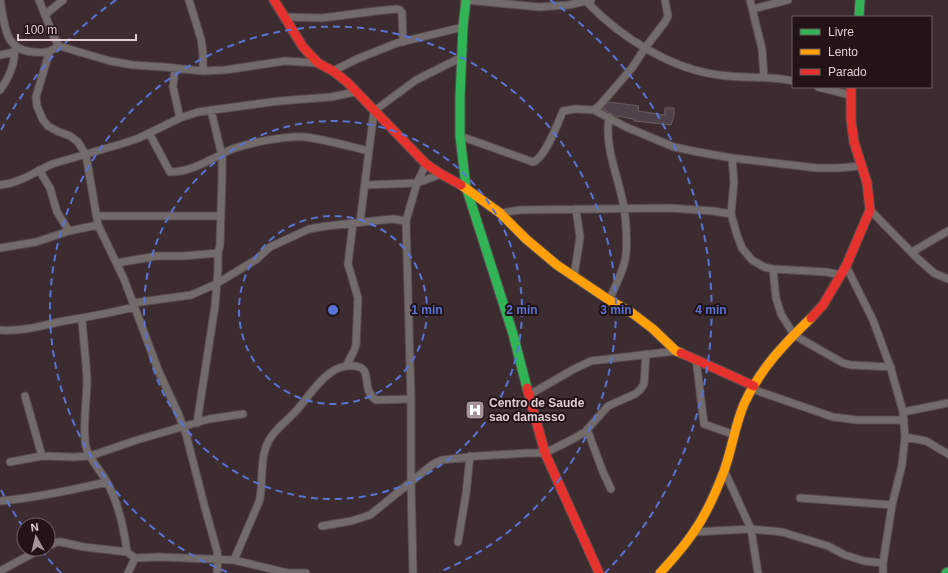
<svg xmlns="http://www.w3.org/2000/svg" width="948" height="573" viewBox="0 0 948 573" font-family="Helvetica,sans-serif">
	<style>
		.building { fill: #4e4148; stroke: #695c62 }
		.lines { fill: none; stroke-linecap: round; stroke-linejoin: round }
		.street-casing { stroke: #584a4e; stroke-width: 9 }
		.fast-casing { stroke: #584a4e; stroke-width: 11 }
		.slow-casing { stroke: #584a4e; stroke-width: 11 }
		.jam-casing { stroke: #584a4e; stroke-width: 11 }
		.street { stroke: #726b6a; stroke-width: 7 }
		.fast { stroke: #30b455; stroke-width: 9 }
		.slow { stroke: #ff9f0a; stroke-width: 9 }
		.jam { stroke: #e5322d; stroke-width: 9 }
		.ring { fill: none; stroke: #5874d6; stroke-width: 2; stroke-dasharray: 7 5 }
		.labels { text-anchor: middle; stroke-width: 4; stroke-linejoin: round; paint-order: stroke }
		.poi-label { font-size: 12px; font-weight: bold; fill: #e0ccd0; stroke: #211316; text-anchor: start }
		.centre { fill: #5874d6; stroke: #211316; stroke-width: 2 }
		.ring-label { font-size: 12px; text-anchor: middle; font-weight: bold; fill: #5874d6; stroke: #211316; stroke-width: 4; stroke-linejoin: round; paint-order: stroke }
	</style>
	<rect width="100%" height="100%" fill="#3c2c30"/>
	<path class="building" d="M609 102 639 106 638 111 665 115V108H674V115L671 125 634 121V119L616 116 603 109Z
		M471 403 484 404 483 417 470 416Z"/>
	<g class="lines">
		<defs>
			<path id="street" d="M0 0C5 23 3 50 33 52 47 53 48 53 59 46L110 61 133 65 164 67 203 71 225 70 285 61 318 63
				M39 0 53 35 59 46
				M189 0 201 39 203 53V71
				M466 0 539 7 568 5 591 0
				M750 0 762 49 764 77
				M587 2C620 37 671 69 719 75 744 79 769 75 793 81
				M753 9 788 0
				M46 14 63 0
				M284 17 322 18 376 11 397 9 400 10 402 13 403 42
				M49 53 36 97 37 106 43 120 48 126 57 131 70 136 78 142 86 155 98 225 124 279 159 372 178 413 186 434 205 508 217 551 218 558 217 573
				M0 55 14 52
				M175 68 173 87 180 118
				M333 71 357 59 397 43 463 27
				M818 87 850 95
				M0 90C5 83 10 75 12 67 15 61 13 54 16 48
				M594 110 600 105 632 68 645 48 665 22 668 16 665 0
				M609 117C604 149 619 177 624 208 626 220 628 249 625 260 622 274 615 287 609 300
				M149 133 170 172C192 172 211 159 230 150 248 143 287 135 306 137 327 140 348 146 369 151
				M460 136 533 162C545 158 558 123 563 111L575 109 594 110 626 127 674 147 698 152 732 158 817 168H837L862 166
				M732 158 734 182 731 214 737 235 742 248 752 260 764 267 773 269 826 272 841 275
				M39 170 50 188 57 212 69 231
				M0 185C20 183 35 172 52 164L121 144 139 138 180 118 198 112 279 101 331 97 355 92
				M365 185 417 183 441 174
				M870 210 918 259 934 273 948 279
				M500 213 520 210 669 208 713 211 731 214
				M97 216H221
				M360 222 374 111 416 80 462 57
				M0 248 36 242 69 231 98 225
				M912 252 948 231
				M117 263 157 256H183L218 253
				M846 266 873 320 891 369 903 412 905 437 902 465 892 505 883 563V573
				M773 269 776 298 781 314 794 335 843 363 851 365 891 367
				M574 276 580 237 576 209
				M133 303 191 295 216 284 257 259 270 247 309 229 327 226 382 220 393 219 406 221
				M82 318C83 338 86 359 87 379 87 398 82 430 86 447 89 459 102 472 108 484 119 505 124 528 127 552
				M0 330C22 332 43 325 64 321 88 317 111 313 134 307
				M696 359 704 424 735 435
				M346 366 354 351 356 345 358 298 348 264 353 223
				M752 389 833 417 857 420H904
				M529 395 574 369 591 361 676 351
				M25 396 42 456
				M903 412 948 403
				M197 423 215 306 218 270V253L220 245 222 177V156L211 110
				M587 429 603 472 611 489
				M905 437 926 441 948 454
				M10 462 42 456 74 457 90 456 137 440 209 419 243 414
				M724 470 751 529 758 573
				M800 498 892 505
				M0 501C36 498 72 490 107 482
				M322 526 351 521 370 515 433 464 442 460 478 456 529 453H545L573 439 585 432 608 406 635 394 640 390 644 384 646 354
				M694 532 751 529 782 532 828 546 845 555 864 561 883 563
				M458 542 466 494 470 456
				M48 546 57 542H61L84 547 127 552 135 558 159 557 234 560 288 573H306
				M234 560 259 502C264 484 259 465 266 447 271 432 285 423 295 412 312 394 329 359 359 367 372 371 361 390 376 400L411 399
				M0 571 41 549
				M128 573 135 558
				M413 573 411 482V399L406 221 417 183 426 164"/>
			<path id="fast" d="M466 0 463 27 460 97V136L466 187 513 334 527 388
				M859 17 860 0
				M946 573 948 572"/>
			<path id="slow" d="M461 185 500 213 526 239 557 265 609 300 632 313 653 329 676 351 681 353
				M660 573C672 560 683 548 693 533 706 515 716 492 724 471 732 449 735 425 744 404 760 369 784 344 811 318"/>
			<path id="jam" d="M274 0 303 47 318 63 333 71 347 82 426 164 441 174 461 185
				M811 318 823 305 846 266 870 210 867 183 854 142 851 120V87
				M681 353 754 386
				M527 388 545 453 599 573"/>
		</defs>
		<use href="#street" class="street-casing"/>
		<use href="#fast" class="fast-casing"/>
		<use href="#slow" class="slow-casing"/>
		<use href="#jam" class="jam-casing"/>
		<use href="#street" class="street"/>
		<use href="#fast" class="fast"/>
		<use href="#slow" class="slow"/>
		<use href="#jam" class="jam"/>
	</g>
	<g class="ring">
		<circle cx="333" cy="310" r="94"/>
		<circle cx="333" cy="310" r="189"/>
		<path d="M227 572A283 283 0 1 1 439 572"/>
		<path d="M61 573A378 378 0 0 1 41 550M23 527A378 378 0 0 1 1 490M1 130A378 378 0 0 1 116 0M550 0A378 378 0 0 1 605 573"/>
	</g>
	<defs>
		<symbol id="hospital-square" viewBox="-11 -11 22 22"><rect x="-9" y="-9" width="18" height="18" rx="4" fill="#a79498" stroke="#211316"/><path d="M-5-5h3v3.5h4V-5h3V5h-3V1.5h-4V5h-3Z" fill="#fff"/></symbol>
	</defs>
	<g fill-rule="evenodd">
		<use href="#hospital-square" x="464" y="399" width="22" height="22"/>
	</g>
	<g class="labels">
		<g class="poi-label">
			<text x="489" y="407">Centro de Saude<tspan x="489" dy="14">sao damasso</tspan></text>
		</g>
	</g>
	<circle cx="333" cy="310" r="6" class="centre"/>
	<g class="ring-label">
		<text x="427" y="314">1 min</text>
		<text x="522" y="314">2 min</text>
		<text x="616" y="314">3 min</text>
		<text x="711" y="314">4 min</text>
	</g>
	<rect x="792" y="16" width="140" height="72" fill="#211316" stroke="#6d5d60"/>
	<rect x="800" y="29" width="20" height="6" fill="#30b455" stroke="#6d5d60"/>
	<text x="828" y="36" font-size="12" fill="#e0ccd0">Livre</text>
	<rect x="800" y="49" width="20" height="6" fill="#ff9f0a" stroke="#6d5d60"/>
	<text x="828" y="56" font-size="12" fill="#e0ccd0">Lento</text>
	<rect x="800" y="69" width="20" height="6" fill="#e5322d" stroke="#6d5d60"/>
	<text x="828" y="76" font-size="12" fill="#e0ccd0">Parado</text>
	<g transform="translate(36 537) rotate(352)"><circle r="19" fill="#211316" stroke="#6d5d60"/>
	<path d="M0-3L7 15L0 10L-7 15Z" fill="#a79498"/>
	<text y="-6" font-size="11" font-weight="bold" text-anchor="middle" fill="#e0ccd0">N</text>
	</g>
	<path d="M18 34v6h118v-6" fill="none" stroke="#e0ccd0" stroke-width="2"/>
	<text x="24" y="34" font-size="12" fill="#e0ccd0" stroke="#211316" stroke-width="3" paint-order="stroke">100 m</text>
</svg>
